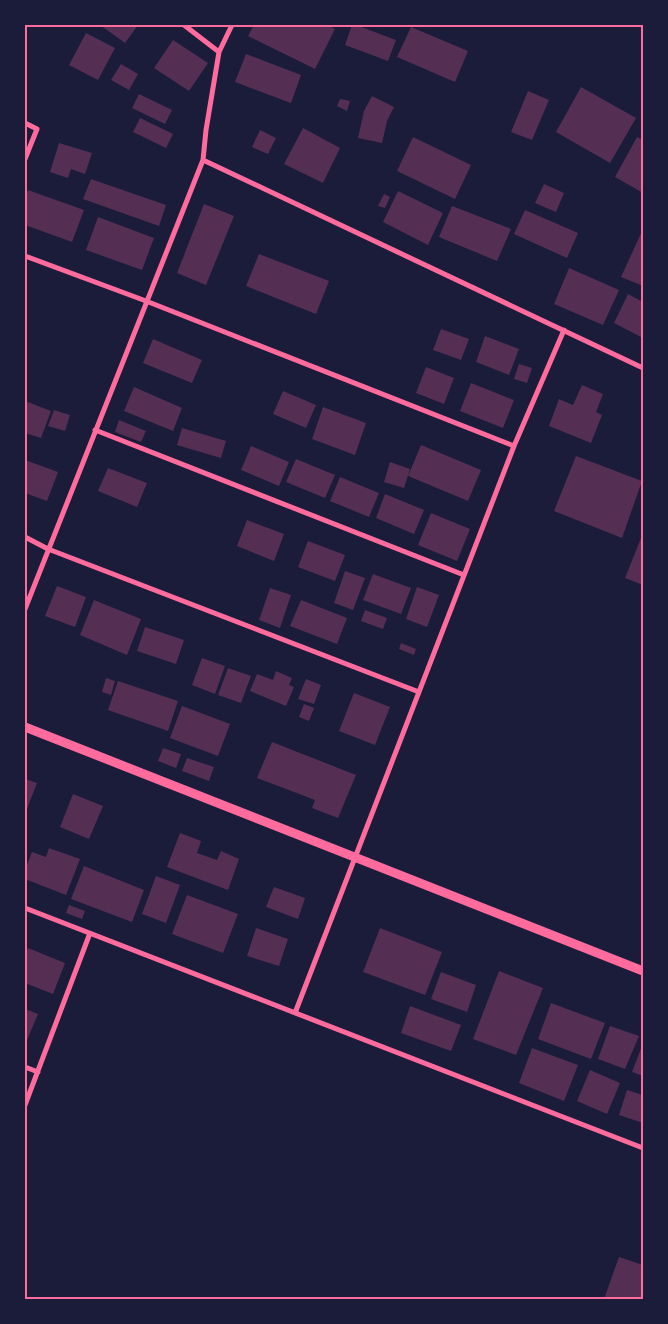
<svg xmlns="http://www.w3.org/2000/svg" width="668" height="1324" viewBox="0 0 668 1324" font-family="Rubik,sans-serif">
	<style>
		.building { fill: #542f53 }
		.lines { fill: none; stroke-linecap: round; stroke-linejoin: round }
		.minor { stroke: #ff6b9d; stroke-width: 5 }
		.tertiary { stroke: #ff6b9d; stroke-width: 9 }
		.neatline { fill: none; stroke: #ff6b9d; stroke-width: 2 }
	</style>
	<rect width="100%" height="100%" fill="#1b1b3a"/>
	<path class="building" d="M100 25H138L125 43Z
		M254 25H327L335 29 315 69 248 36Z
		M352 25H356L396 40 388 61 345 45Z
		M411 27 468 51 455 82 397 57Z
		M86 33 115 48 98 80 69 65Z
		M173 40 208 63 189 91 154 68Z
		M246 54 301 75 291 103 235 82Z
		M121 64 138 74 129 90 111 80Z
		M581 87 636 118 610 163 556 132Z
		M528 91 549 100 532 140 511 132Z
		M139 94 172 110 165 124 132 108Z
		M372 96 394 107 387 121 382 143 358 138 364 111Z
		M340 99 350 101 347 111 337 106Z
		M140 118 173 134 166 148 133 132Z
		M303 128 340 148 323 183 284 164Z
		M260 130 276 138 268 154 252 147Z
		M413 137 471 165 455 199 397 171Z
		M637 137 643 140V193L615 177Z
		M59 143 92 153 85 174 71 169 68 178 50 172Z
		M91 179 166 205 159 226 83 199Z
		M544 184 564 193 556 212 535 203Z
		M28 190 84 210 72 242 25 225V199Z
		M398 191 443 213 428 245 383 222Z
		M384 194 390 197 385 208 378 206Z
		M204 204 234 216 206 285 177 273Z
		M452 206 511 229 497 261 439 237Z
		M525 210 578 233 567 258 514 234Z
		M98 217 154 238 142 270 86 250Z
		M643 229V286L621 277Z
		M259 254 329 281 316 314 246 286Z
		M569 268 619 290 603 325 554 304Z
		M628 294 643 302V338L614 323Z
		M441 329 469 339 461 360 433 350Z
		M485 336 519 349 509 375 476 362Z
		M153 339 202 360 192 383 143 363Z
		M519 364 532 368 527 383 514 379Z
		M426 367 454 378 444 404 416 393Z
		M471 383 514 400 503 428 460 411Z
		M582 385 603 394 596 412 602 415 591 443 549 426 559 399 573 405Z
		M134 387 182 408 173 431 124 411Z
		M283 391 316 405 306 428 273 414Z
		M25 401 51 411 41 438 25 433Z
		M323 407 366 423 355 455 312 439Z
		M54 410 70 415 65 431 48 426Z
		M119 420 146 431 141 442 115 432Z
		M182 428 226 441 221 458 177 445Z
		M421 445 481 470 468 501 408 476Z
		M251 446 289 462 279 486 241 470Z
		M576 456 642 481 622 538 554 511Z
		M296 459 335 475 325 498 286 482Z
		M25 460 58 472 47 501 25 493Z
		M390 462 410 469 404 488 384 482Z
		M108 468 147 483 137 507 98 491Z
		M340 477 379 493 369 517 330 501Z
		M385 494 424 510 414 534 376 518Z
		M431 513 470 529 457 561 418 545Z
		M247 520 284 534 274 561 237 546Z
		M643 533V585L625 578Z
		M308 541 345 555 335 581 298 567Z
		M345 571 365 578 353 610 334 603Z
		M373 574 411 588 401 614 363 600Z
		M57 586 86 597 75 627 45 616Z
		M417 587 439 595 427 627 406 619Z
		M270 588 291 595 280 628 259 620Z
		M94 600 141 619 127 655 80 635Z
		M301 600 347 618 337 644 290 626Z
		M365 610 387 618 383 629 361 621Z
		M145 627 184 640 176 664 137 651Z
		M401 643 416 649 414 655 399 649Z
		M202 658 225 666 215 694 192 685Z
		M228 668 251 676 241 703 218 695Z
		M276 671 292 678 289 685 294 687 286 706 250 691 257 674 273 680Z
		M106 678 115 681 111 695 102 692Z
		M306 679 321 685 314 704 298 699Z
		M118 681 178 701 168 731 108 710Z
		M354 693 390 707 375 745 339 731Z
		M304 704 314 708 309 721 299 717Z
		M182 706 230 724 218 756 170 738Z
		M272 742 356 775 338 818 312 808 315 800 257 778Z
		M163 748 181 754 176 768 158 761Z
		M187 758 214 767 209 781 182 771Z
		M25 779 37 783 25 814Z
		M73 794 103 806 89 839 60 827Z
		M180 833 201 841 197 853 217 860 221 851 239 859 228 890 167 867Z
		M49 848 80 859 66 895 25 879V870L32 852 46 857Z
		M84 866 144 890 132 922 71 899Z
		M156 876 180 885 166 923 142 914Z
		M274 887 305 898 298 919 266 907Z
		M187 895 238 914 223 953 172 934Z
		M69 905 85 911 82 919 66 913Z
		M256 928 288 939 279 966 247 956Z
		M380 928 442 952 425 995 363 972Z
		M28 948 65 963 53 994 25 983V956Z
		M499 971 543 988 516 1055 473 1039Z
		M441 972 476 985 467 1012 431 999Z
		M551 1003 605 1023 591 1059 538 1039Z
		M410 1006 461 1025 451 1051 401 1033Z
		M25 1009 38 1014 25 1045Z
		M610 1026 639 1036 625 1069 598 1059Z
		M643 1043V1076L632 1072Z
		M532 1048 578 1065 564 1101 519 1083Z
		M590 1070 620 1083 607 1114 577 1101Z
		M627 1090 643 1095V1123L619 1115Z
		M619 1257 643 1265V1299H604Z"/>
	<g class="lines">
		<path class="minor" d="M184 25 219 52
			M25 123 37 129 25 159
			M203 160 643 368
			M25 256 146 301 514 446
			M95 430 464 575
			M25 537 48 549 419 692
			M25 609 203 160 206 130 219 52 232 25
			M25 908 643 1148
			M295 1013 514 446 564 330
			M25 1067 38 1072
			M25 1105 90 933"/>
		<path class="tertiary" d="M25 727 643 971"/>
	</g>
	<rect width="668" height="1324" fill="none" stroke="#1b1b3a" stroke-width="52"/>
	<rect x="26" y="26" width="616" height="1272" class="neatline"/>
</svg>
